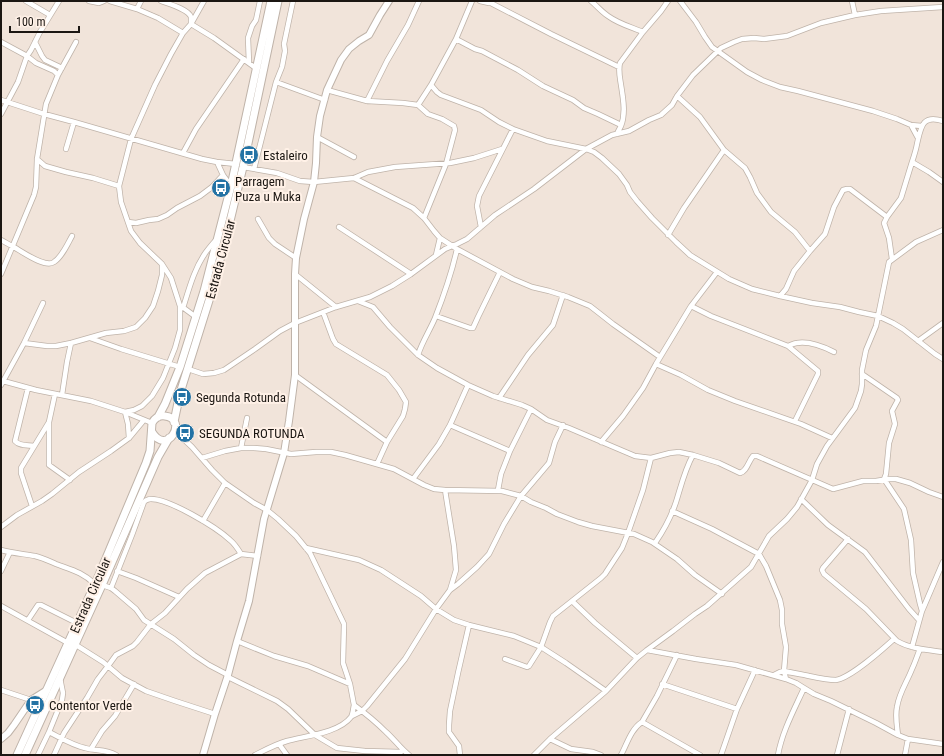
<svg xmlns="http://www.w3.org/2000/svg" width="944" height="756" viewBox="0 0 944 756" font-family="'Roboto Condensed',sans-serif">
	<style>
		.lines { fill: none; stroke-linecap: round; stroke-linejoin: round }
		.street-casing { stroke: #bfb3a9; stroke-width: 6 }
		.secondary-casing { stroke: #bfb3a9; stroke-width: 8 }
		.primary-casing { stroke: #bfb3a9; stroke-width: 9 }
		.street { stroke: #fff; stroke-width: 4.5 }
		.secondary { stroke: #fff; stroke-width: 6 }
		.primary { stroke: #fff; stroke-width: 7 }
		.labels { text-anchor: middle; stroke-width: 4; stroke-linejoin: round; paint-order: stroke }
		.poi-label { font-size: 13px; fill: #1b1612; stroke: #fff1e7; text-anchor: start }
		.street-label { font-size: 13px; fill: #1b1612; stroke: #fff1e7 }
	</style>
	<rect width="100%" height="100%" fill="#f1e4da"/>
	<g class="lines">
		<defs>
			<path id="street" d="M26 1 50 15
				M89 1 99 3 104 1
				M110 1 137 9 158 18 183 33
				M161 1C169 4 188 9 191 17 191 18 191 23 191 24L214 38 257 69
				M472 1 456 39 431 85 437 92 441 95 481 110 499 122 513 129 547 141 586 149 594 152 602 158 619 174 627 185 630 192 637 201 652 218 676 242 690 255 729 279 752 289 780 296 812 303 840 307 859 312 878 316 893 323 903 329 935 354 943 359
				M480 1 489 3
				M487 1 551 34 619 67
				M591 1C597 6 602 12 608 16 619 24 631 27 643 32
				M680 1 696 22 705 37 712 47 747 72 762 80 780 87 798 91 873 111 897 119 911 125 922 126
				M852 1 855 15
				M137 9 141 1
				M456 39 475 49 482 51 518 70 543 86 573 100 584 108 598 114 621 125
				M1 42 27 56 36 63 54 71 58 75
				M35 42 42 56 45 60 62 68
				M249 63 248 38 252 26 256 20 260 1
				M276 82 325 100
				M327 90 367 101 403 103 418 105 428 114 442 119 454 126 455 130 446 164 424 218
				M1 100 44 114 74 122 202 159 217 162 236 164
				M367 101 387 61 408 25 419 1
				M418 105 431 85
				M1 114 18 82 27 56 31 50 40 32 59 1
				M943 121C922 114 921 127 917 144 916 150 914 156 912 162L929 172 943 182
				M911 125 918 138
				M617 134C618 131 620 128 621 126 626 113 623 98 621 85 620 78 618 70 620 63L643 32 661 11 668 1
				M317 137 354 157
				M66 149 74 122
				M724 150 745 168 750 177 757 193 771 212 795 232 810 251 794 271 786 289 780 296
				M183 153 196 129 244 59
				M37 159 45 166 66 172 93 178 119 186
				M217 162 223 175 231 186
				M243 167 277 173 300 181 314 182 354 178 368 172 395 167 450 163 474 158 502 149
				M254 169 276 82 282 67 285 51 284 44 293 1
				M354 178 413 208 424 218 434 231 440 238 457 249 513 279 532 287 549 291 568 297 590 306 599 313 613 324 660 357
				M258 219 269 238 275 244 296 258
				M128 222 136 223 149 220 158 219 167 215 177 208 200 196 212 187 223 175
				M339 227 411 274
				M481 227 477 206 479 196 513 129
				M668 235 684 208 724 150 700 117 677 96
				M1 240C5 242 8 244 12 246 20 250 45 269 54 262 62 257 67 245 72 236
				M810 251 825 234 834 207 843 190 847 189H850L887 217
				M436 255 440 238
				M892 259 889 238 884 223 887 217 901 198 912 162
				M1 274 34 195 36 187 37 159 46 104 58 75 76 42
				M295 274 336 307
				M358 301 373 307 390 327 418 355 437 368 468 385 493 396 522 405 531 409 547 420 569 428 635 456 651 458 670 453 679 452 693 455 719 463 740 473C747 471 748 462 753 456H757L833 489 863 481H876L888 479H896L910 483 929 492 943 497
				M181 306 196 317
				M691 306 711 316 788 346 818 371V374L795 421
				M183 308C189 289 194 269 206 252 209 248 212 244 216 240
				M323 312 333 339 336 344 387 375 399 390 406 402 405 409 403 416 387 442 377 464
				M436 316 470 328H473L478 317 500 272
				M90 338 121 349 180 367
				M918 341 943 323
				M24 343 47 346H56L71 343 106 333 124 331 136 327 145 318 153 306 158 291 162 275V265
				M788 346C791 345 794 343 797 343 809 341 824 347 834 352
				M418 355C422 342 430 330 435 318 444 295 452 272 457 249
				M656 364 681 375 708 390 735 401 801 424 832 438
				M188 369 203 374 214 373 224 370 255 349 280 331 295 323 336 307 370 297 392 286 411 274 445 249 457 244 467 239 495 215 534 189 586 149 612 135 629 131 649 120 661 115 672 105 677 96 693 75 721 48 734 42 742 39 754 38 764 39 787 36 821 23 855 15 881 11 943 7
				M862 374 897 398 898 400 892 411 895 424 889 443 886 474 884 479 904 509 911 540 913 573 920 604 922 611
				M295 375 387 442
				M3 381 36 390 91 401 125 412 152 423
				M1 385 24 343 43 303
				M28 388 15 441C19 446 28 445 34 446
				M62 395 67 362 71 343
				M499 398 528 355 553 325 563 295
				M49 422V465L70 480
				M450 425 510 451
				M175 431 192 447 212 470 225 483 254 503 267 510 278 519 296 536 310 553 344 624 343 663 350 684 354 705C365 713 376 722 386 732 394 739 400 748 409 755
				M129 438 128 424 125 412 134 410 142 406 152 396 163 378 175 348 180 330V306L171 278 162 264 140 243 131 231 121 202 119 186 131 139 155 85 171 54 183 33 191 24 204 1
				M601 442 623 416 643 388 656 364 691 306 717 272
				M241 448 247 418
				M202 458 225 451 241 448H254L266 449 291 454 316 452H331L345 455 394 469 424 485 434 489 445 490 502 491 521 496 531 502 546 508 557 514 578 522 592 526 634 534 652 542 677 559 695 575 722 594
				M413 479 439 444 450 425 468 385
				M445 490 454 546 456 570 450 590
				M498 490 501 474 510 451 531 409
				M801 499 828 525 865 552 909 609 919 620
				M32 506 21 473V468L49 422 55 394
				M672 511 712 529 759 554 766 566 780 600 782 610V624L786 647 784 671 786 679
				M203 521 225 483
				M1 527 17 515 42 501 52 494 79 472 111 451 129 438 144 420
				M848 539 823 568 822 570 824 574 866 609 897 641C911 649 928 650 943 652
				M655 543C664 530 671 517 676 502 681 486 685 469 693 455
				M306 548 359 560 381 570 421 596 436 609 454 620 469 625 514 636 541 647 566 663 606 691
				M1 550C12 553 24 554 35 556 43 558 49 561 56 564 72 570 82 572 95 584
				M1 571 10 552
				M117 571 136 578 179 597
				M102 585 111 588 115 591 136 609 144 620 174 639 194 655 209 665 228 675
				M111 588 132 535 144 502C146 500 147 500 150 499 168 498 216 527 230 540 235 544 238 549 241 554
				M572 601 595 623 637 658
				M1 606 68 643
				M28 620 38 605H41L77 623
				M237 641 274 656 308 666 350 684
				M76 645 103 662 122 678 146 691 175 701 215 714
				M912 647 922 611 943 562
				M647 650 696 659 736 665 786 679 796 683 804 688 814 694 831 701 876 723 898 735 908 739 943 744
				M505 659 527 667 529 666 541 647 550 622 553 616 601 578 605 574 622 548 628 533 643 490 651 458
				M774 675 780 672 784 671C792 673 801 674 809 676 818 678 827 680 836 680 850 678 883 649 894 639
				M228 677 277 701 288 709 315 735 337 748 365 751 401 752
				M662 684 737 709
				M1 690 31 700
				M352 716 362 711 367 706 405 659 436 609 450 590 458 584 477 567 489 554 504 524 521 496 549 463 555 442 563 425
				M642 722 657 696 677 655
				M49 732C61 738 72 745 85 748 95 751 106 749 116 755
				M898 735C897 726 895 716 897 707 899 693 907 682 912 669 915 663 917 656 920 649
				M550 739 571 749 593 752 601 755
				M279 744 287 755
				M91 749 102 731 115 716 134 684
				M38 755 49 732 62 700 63 693 60 678
				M54 755 64 733 87 698 98 679 108 666 116 655 133 646 137 642 151 624 165 613 187 589 205 573 241 554 258 556
				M255 755C265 750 276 744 287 741 305 736 339 733 351 717 353 714 353 709 354 705
				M460 755 459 746 449 732V725L450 711 458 673 469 625
				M534 755 550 739 606 691 637 658 647 650 673 631 695 614 707 606 751 567 769 536 787 519 797 507 812 480 817 464 827 446 855 408 861 391 862 384V370L866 350 876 326 889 262 916 242 943 230
				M621 755C627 744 631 729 642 722L700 755
				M721 755 737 709 755 670
				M778 755C782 732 794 710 804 688
				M837 755 849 709
				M905 755 908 739"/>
			<path id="secondary" d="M1 739 8 733 14 725 31 700 47 690
				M203 755 215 714 228 675 237 641 249 601 264 519 284 453 289 421 295 375V274L296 258 304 219 314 182 316 163 317 137 320 116 327 90 341 60 349 49 359 41 369 35 380 15 389 1"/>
			<path id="primary" d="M158 417 165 404 180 367 204 291 231 186 271 1
				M174 422 180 393 212 291 231 217 243 167 278 1
				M17 755 99 575 146 463 150 451 152 423C155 418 159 415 165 416 189 419 167 457 152 432
				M25 755 102 585 158 457 169 438"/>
		</defs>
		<use href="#street" class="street-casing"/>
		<use href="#secondary" class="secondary-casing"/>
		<use href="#primary" class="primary-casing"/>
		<use href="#street" class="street"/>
		<use href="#secondary" class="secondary"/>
		<use href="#primary" class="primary"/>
	</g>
	<defs>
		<symbol id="bus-disc" viewBox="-11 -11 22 22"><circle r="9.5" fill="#2473a5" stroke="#fff1e7"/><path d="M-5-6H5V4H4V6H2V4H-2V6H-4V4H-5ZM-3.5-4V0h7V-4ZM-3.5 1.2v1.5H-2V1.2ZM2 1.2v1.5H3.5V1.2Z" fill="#fff"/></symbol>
	</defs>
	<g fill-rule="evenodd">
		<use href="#bus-disc" x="238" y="144" width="22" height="22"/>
		<use href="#bus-disc" x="210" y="177" width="22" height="22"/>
		<use href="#bus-disc" x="171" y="386" width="22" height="22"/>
		<use href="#bus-disc" x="174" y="422" width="22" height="22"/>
		<use href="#bus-disc" x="24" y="694" width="22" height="22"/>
	</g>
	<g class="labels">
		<g class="poi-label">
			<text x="263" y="160">Estaleiro</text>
			<text x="235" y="186">Parragem<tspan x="235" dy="15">Puza u Muka</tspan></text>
			<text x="196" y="402">Segunda Rotunda</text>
			<text x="199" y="438">SEGUNDA ROTUNDA</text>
			<text x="49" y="710">Contentor Verde</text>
		</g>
		<g class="street-label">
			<text transform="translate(220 259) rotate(-75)" y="5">Estrada Circular</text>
			<text transform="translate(90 595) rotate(-66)" y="5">Estrada Circular</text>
		</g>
	</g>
	<rect width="944" height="756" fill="none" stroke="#1b1612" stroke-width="4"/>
	<path d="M10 26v6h69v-6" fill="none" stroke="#1b1612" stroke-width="2"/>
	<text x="16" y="26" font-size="12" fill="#1b1612" stroke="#fff1e7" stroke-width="3" paint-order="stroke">100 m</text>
</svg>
